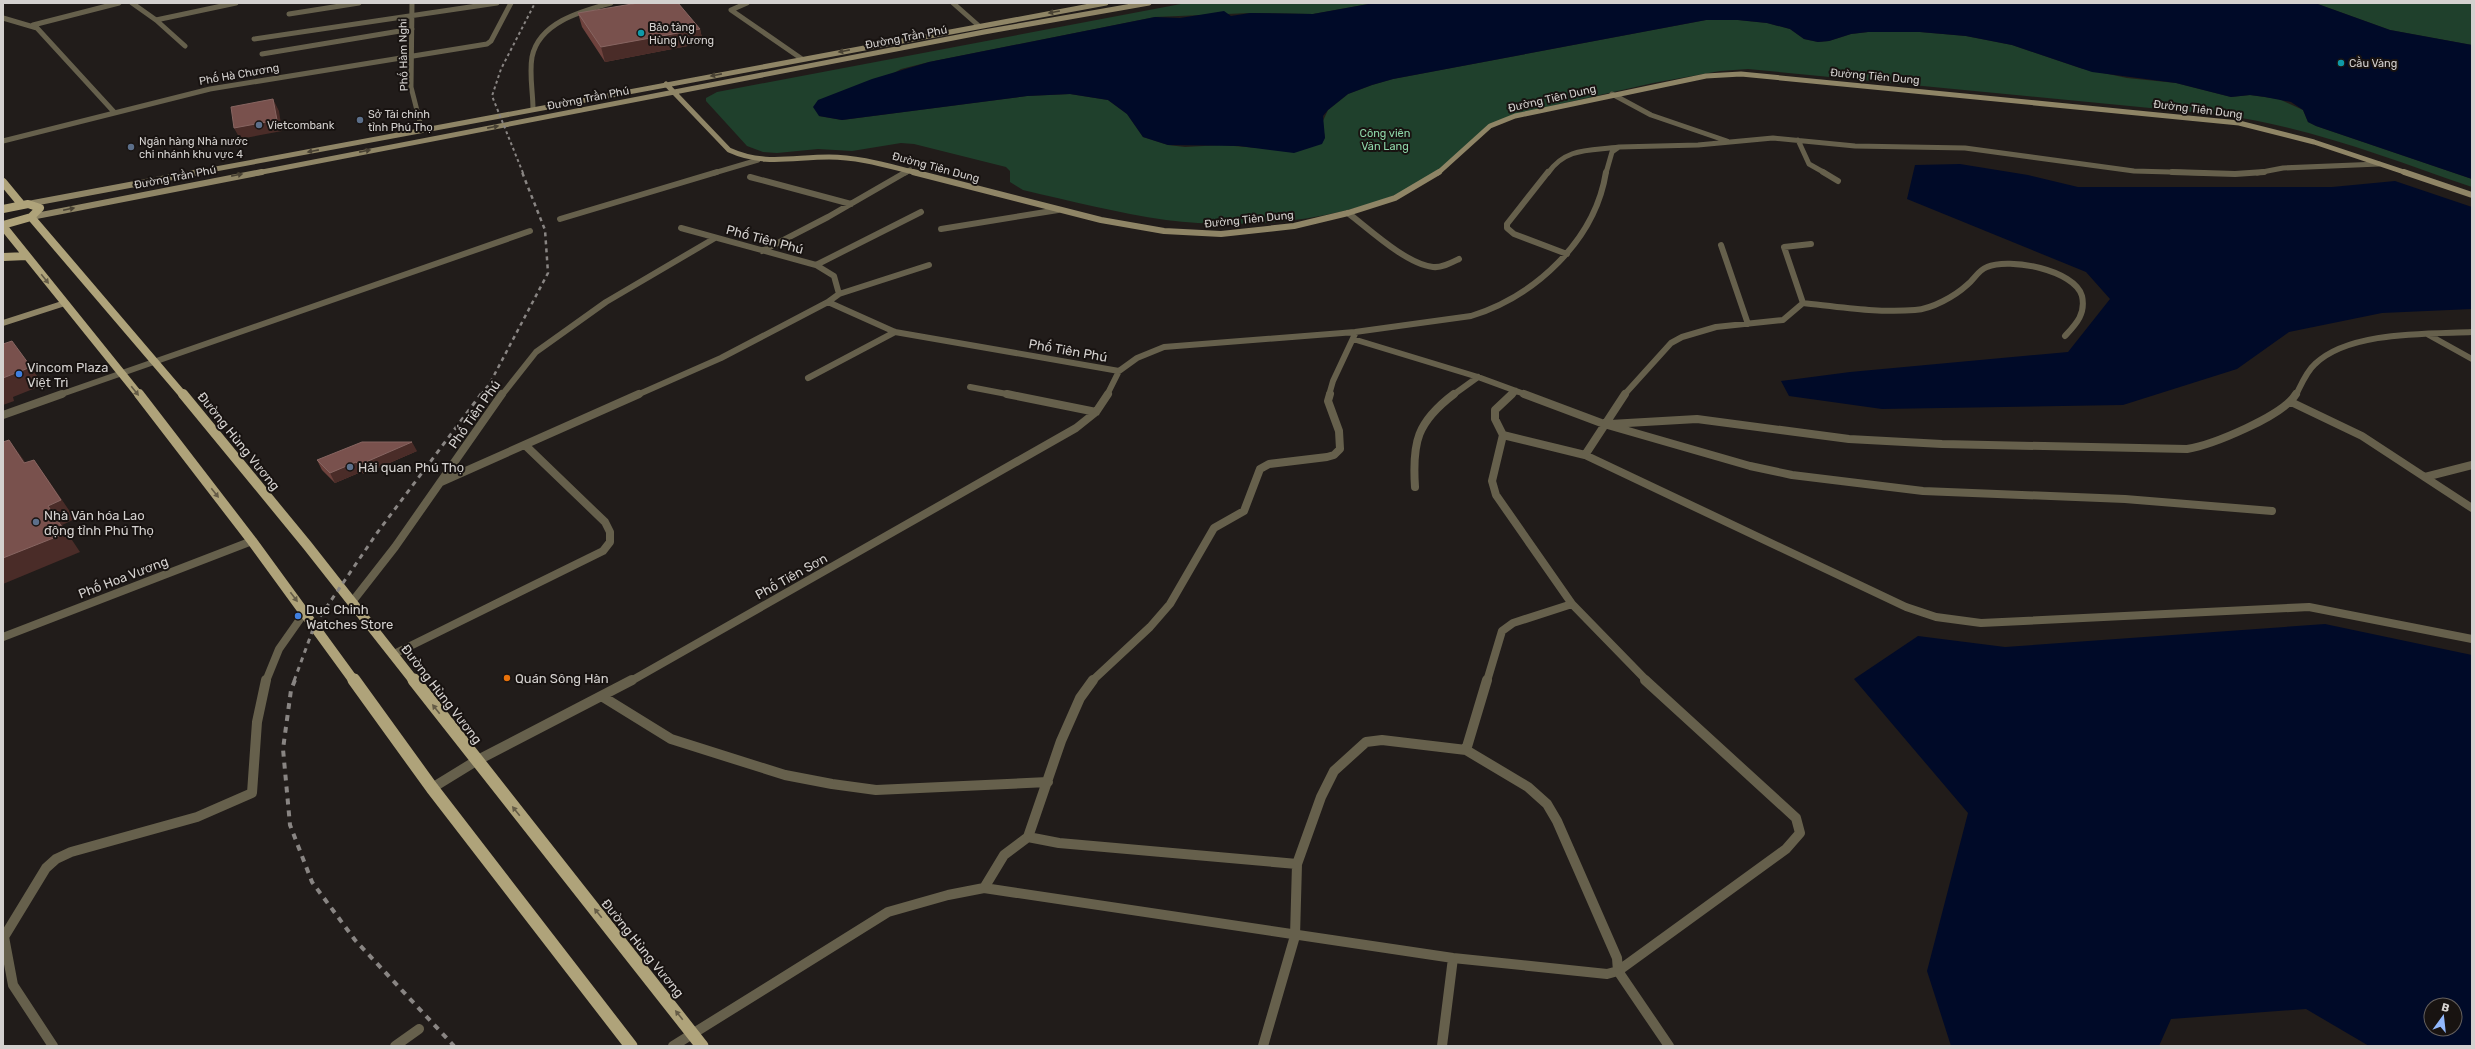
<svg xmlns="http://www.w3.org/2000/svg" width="2475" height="1049" viewBox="0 0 2475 1049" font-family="Rubik,sans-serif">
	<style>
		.green { fill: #1f402c }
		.water { fill: #000a28; fill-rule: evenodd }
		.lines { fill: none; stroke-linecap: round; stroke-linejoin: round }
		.street-far3 { stroke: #66604c; stroke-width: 5 }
		.street-far2 { stroke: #66604c; stroke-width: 6 }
		.street-far1 { stroke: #66604c; stroke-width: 8 }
		.street { stroke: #66604c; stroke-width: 10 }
		.secondary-far1 { stroke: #8f8566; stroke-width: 5 }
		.secondary { stroke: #8f8566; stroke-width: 6 }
		.primary-far2 { stroke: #afa37a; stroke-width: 8 }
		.primary-far1 { stroke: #afa37a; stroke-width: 10 }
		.primary { stroke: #afa37a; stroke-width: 13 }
		.rail-far3 { stroke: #898583; stroke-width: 2; stroke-dasharray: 3 3; stroke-linecap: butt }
		.rail-far2 { stroke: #898583; stroke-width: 2.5; stroke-dasharray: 4 4; stroke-linecap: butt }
		.rail-far1 { stroke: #898583; stroke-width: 3; stroke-dasharray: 5 5; stroke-linecap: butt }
		.rail { stroke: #898583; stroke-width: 4; stroke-dasharray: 6 6; stroke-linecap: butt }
		.wall { fill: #6e423d }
		.shaded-wall { fill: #4a2c28 }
		.building { fill: #79514d; stroke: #876561 }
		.oneway { fill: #484133 }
		.oneway2 { fill: #645b46 }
		.culture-dot { fill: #0f9aa8; stroke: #181311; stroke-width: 1.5 }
		.service-dot { fill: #5c6f8a; stroke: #181311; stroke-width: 1.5 }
		.shop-dot { fill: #3f7fe0; stroke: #181311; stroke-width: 1.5 }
		.food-dot { fill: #e8710a; stroke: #181311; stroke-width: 1.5 }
		.labels { text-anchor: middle; stroke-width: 4; stroke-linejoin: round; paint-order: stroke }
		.far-poi-label { font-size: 11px; fill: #d4d1cf; stroke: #181311; text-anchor: start }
		.far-street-label { font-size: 11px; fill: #d4d1cf; stroke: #181311 }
		.far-park-label { font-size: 11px; fill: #8fd7a9; stroke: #181311 }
		.street-label { font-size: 13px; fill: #d4d1cf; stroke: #181311 }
		.poi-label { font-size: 13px; fill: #d4d1cf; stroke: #181311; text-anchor: start }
	</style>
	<rect width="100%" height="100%" fill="#211c1a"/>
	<path class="green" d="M1186 3H1374L1313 14 1250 13 1155 17 929 62 901 69 819 116 842 120 1027 96 1070 94 1108 100 1127 114 1143 137 1168 145 1185 147 1222 145 1258 148 1325 138 1322 123 1328 110 1348 94 1372 85 1393 79 1706 20H1738L1767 23 1790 29 1804 39 1818 42 1829 41 1851 34 1868 32H1920L1966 36 2012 45 2080 68 2127 78 2176 83 2231 97 2250 95 2279 99 2303 110 2308 122 2316 126 2472 179V187C2388 158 2310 127 2222 115L1748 69 1720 71 1653 83 1512 115C1475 134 1448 172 1409 189 1336 222 1245 230 1166 220 1118 213 1070 201 1023 190L1010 182V171L1006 167 914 144 901 143 852 151 818 149 777 153 763 152 747 146 706 101V98L717 92Z
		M2315 3H2472V45L2390 30Z"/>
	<path class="water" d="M1374 3H2315L2390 30 2472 45V179L2316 126 2308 122 2303 110 2291 102 2265 97 2250 95 2231 97 2176 83 2092 72 2012 45 1966 36 1920 32H1868L1851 34 1829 41 1818 42 1804 39 1790 29 1767 23 1738 20H1706L1393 79 1372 85 1348 94 1328 110 1323 116 1325 138 1322 144 1294 153 1239 146 1168 145 1143 137 1127 114 1108 100 1070 94 1027 96 842 120 819 116 813 107 818 100 872 79 929 62 1155 17 1180 18 1224 11 1231 16 1250 13 1313 14Z
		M1960 164 2028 175 2078 187H2332L2395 181 2472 207V309L2382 313 2289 332 2237 369 2123 405 1882 409 1789 396 1781 381 1850 372 2068 352 2110 299 2086 272 1907 199 1915 165Z
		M2325 624 2472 655V1046H2369L2306 1009 2171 1019 2159 1046H1951L1927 971 1968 813 1854 679 1918 636 2005 647ZM2431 1005H2455V1029H2431Z"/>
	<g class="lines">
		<path class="street-far3" d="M132 3 156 20 185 46
			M412 3 411 87 422 130
			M747 3 731 10 802 59
			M953 3 979 26
			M289 14 359 3
			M3 18 37 28 114 112
			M156 20 236 3
			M33 25 119 3
			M254 39 497 3
			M262 54 412 29
			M1612 94 1651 115 1727 141
			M533 109C533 92 529 74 532 57 539 22 582 11 611 3
			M1798 140 1809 164 1825 173
			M3 141 210 89 487 44 491 41 511 3
			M714 173 758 160
			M905 173 910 170
			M1548 173C1566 147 1590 151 1619 147
			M1606 173 1612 152 1619 147 1698 145 1773 138 1855 146 1965 148 2134 171 2206 173
			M2257 173 2283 168 2379 164"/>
		<path class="street-far2" d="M1548 172 1507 224V228L1514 234 1567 254
			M1823 172 1838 181
			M2172 172 2235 174 2264 172
			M750 177 851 204
			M1348 213C1369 229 1406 264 1433 267 1442 268 1451 263 1459 259
			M560 219 717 172
			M681 228 816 265 834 276 839 294
			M941 229 1058 210
			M1721 245 1748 324
			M762 251 828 217 906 172
			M816 265 921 212
			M929 265 839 294 828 302 895 332 1119 371
			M1803 303 1784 247 1811 244
			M2427 334 2472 359
			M1353 339 1478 377 1527 395
			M808 378 895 332
			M970 387 1012 395
			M59 395 530 231
			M502 395 536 352 606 302 715 238
			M637 395 721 358 828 302
			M1107 395 1119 371 1137 358 1164 347 1355 332 1471 316C1535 296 1595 241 1606 172
			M1329 395 1333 381 1355 334
			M1453 395 1478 377
			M1511 395 1516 391
			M1624 395 1671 343 1682 337 1716 327 1783 320 1803 303C1840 307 1878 313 1915 310 1932 309 1955 296 1967 285 1975 279 1977 271 1987 267 2009 257 2075 270 2082 296 2086 314 2076 324 2065 336
			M2296 395C2301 385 2306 372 2315 364 2349 331 2427 334 2472 332"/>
		<path class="street-far1" d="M1007 394 1096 412
			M1512 394 1495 410V419L1503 435 1492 481 1496 495 1572 604 1647 681
			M1524 394 1604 424 1750 466 1792 475 1923 491 2125 499 2272 511
			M2291 402 2362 436 2472 508
			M3 415 62 394
			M1610 424 1697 419 1849 439 1942 444 2187 449C2212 445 2283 416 2296 394
			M1503 435 1585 455 1906 607 1936 617 1981 623 2309 607 2472 639
			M1585 455 1625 394
			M2425 477 2472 465
			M441 482 639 394
			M1415 487C1412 442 1417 422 1454 394
			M352 602 395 547 502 394
			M3 637 252 541
			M394 654 603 551 610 542V532L605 522 526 446
			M266 681 279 649 305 612
			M631 681 1076 428 1096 412 1108 394
			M1092 681 1150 627 1170 604 1214 528 1244 511 1260 469 1269 464 1327 457 1334 455 1340 449 1339 431 1328 401 1330 394
			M1487 681 1502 631 1513 623 1572 604"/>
		<path class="street" d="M603 697 671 739 785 775 832 784 876 790 1048 782
			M1466 750 1487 680
			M432 788 476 761 632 680
			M1028 837 1059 843 1297 864
			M984 888 1004 855 1028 837 1061 741 1080 698 1093 680
			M53 1046 13 985 4 937 46 868 56 859 71 852 197 817 252 793 257 722 266 680
			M395 1046 419 1029
			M673 1046 888 912 948 895 984 888 1453 958 1607 974 1618 971 1786 849 1800 833 1796 818 1645 680
			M1263 1046 1295 936 1297 864 1321 797 1334 771 1366 742 1382 740 1466 750 1528 787 1547 804 1557 821 1617 958 1618 971 1669 1046
			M1442 1046 1453 958"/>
		<path class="secondary-far1" d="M666 84 729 150C764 166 793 157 829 157 859 157 888 166 917 173
			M194 173 1106 3
			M257 173 984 32 1149 3
			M1438 173 1490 126 1515 116 1706 76 1741 74 2239 123 2314 142 2407 173"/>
		<path class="secondary" d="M913 172 1101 220 1164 231 1221 234 1294 226 1348 213 1395 198 1439 172
			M2404 172 2472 195
			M28 204 199 172
			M31 217 262 172
			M3 323 65 303"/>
		<path class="primary-far2" d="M3 182 22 205
			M3 209 28 204 40 208 31 217 3 225
			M31 217 183 395
			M3 226 139 395
			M3 257 27 256"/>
		<path class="primary-far1" d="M139 394 252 541 354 681
			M183 394 307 545 414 681"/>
		<path class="primary" d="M354 680 432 788 631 1046
			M414 680 702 1046"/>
		<path class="rail-far3" d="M523 173 492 96 501 69 535 3"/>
		<path class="rail-far2" d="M481 395 490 383 548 273 545 230 522 172"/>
		<path class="rail-far1" d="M294 681 315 624 377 533 481 394"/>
		<path class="rail" d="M295 680 291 690 283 749 290 825 312 882 355 940 454 1046"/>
	</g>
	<path class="wall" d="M578 13 700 29 703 43 605 62 582 27Z
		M417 451 364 474 361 472 335 483 322 470 317 460Z"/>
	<path class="shaded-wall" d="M700 29 703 43 605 62 601 47Z
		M273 99 279 111 282 131 240 139 234 128Z
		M31 367 43 385 13 397 14 401 3 405V378Z
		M9 440 23 459 38 482 24 463Z
		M412 442 417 451 364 474 359 465Z
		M34 460 47 478 75 519 62 525 80 552 3 584V558L48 506Z
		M356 462 361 472 335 483 330 473Z"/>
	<path class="building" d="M638 3H678L700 29 601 47 578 13Z
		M273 99 277 120 234 128 231 107Z
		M12 341 31 367 3 378V344Z
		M9 440 24 463 34 460 61 500 48 506 66 533 3 558V442Z
		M362 442H412L359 465 356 462 330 473 317 460Z"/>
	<defs><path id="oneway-solid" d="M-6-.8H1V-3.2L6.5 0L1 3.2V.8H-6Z"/></defs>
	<g class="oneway">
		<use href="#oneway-solid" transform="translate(1054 12) rotate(170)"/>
		<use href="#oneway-solid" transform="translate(844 51) rotate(169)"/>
		<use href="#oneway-solid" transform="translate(716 75) rotate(169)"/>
		<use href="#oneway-solid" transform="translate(493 127) rotate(-11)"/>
		<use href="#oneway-solid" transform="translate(313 151) rotate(169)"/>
		<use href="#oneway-solid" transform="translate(365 151) rotate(-11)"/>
		<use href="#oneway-solid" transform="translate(237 175) rotate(-11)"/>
		<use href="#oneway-solid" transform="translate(69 209) rotate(-12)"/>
	</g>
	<g class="oneway2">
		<use href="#oneway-solid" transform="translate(45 279) rotate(51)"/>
		<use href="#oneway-solid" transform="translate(135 391) rotate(51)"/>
		<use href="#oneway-solid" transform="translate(215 493) rotate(52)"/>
		<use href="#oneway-solid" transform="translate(294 597) rotate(53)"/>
		<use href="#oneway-solid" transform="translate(436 709) rotate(-128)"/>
		<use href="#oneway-solid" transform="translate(516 811) rotate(-129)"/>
		<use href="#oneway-solid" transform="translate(598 913) rotate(-129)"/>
		<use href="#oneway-solid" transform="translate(679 1015) rotate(-129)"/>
	</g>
	<g class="culture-dot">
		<circle cx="641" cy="33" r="4"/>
		<circle cx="2341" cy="63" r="4"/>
	</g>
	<g class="service-dot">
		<circle cx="360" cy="120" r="4"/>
		<circle cx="259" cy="125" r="4"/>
		<circle cx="131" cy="147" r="4"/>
		<circle cx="350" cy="467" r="4"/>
		<circle cx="36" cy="522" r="4"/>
	</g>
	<g class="shop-dot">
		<circle cx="19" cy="374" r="4"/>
		<circle cx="298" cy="616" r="4"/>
	</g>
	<circle class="food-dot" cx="507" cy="678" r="4"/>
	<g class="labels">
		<g class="far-poi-label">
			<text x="649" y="31">Bảo tàng<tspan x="649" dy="13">Hùng Vương</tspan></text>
			<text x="2349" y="67">Cầu Vàng</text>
			<text x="368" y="118">Sở Tài chính<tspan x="368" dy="13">tỉnh Phú Thọ</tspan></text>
			<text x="267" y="129">Vietcombank</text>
			<text x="139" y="145">Ngân hàng Nhà nước<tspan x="139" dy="13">chi nhánh khu vực 4</tspan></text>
		</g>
		<g class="far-street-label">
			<text transform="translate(906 37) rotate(-11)" y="4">Đường Trần Phú</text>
			<text transform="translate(403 55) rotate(-91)" y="4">Phố Hàm Nghi</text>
			<text transform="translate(239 74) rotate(-10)" y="4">Phố Hà Chương</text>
			<text transform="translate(1875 76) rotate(5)" y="4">Đường Tiên Dung</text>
			<text transform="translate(588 98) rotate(-11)" y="4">Đường Trần Phú</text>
			<text transform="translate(1552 98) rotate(-13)" y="4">Đường Tiên Dung</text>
			<text transform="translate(2198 109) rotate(7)" y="4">Đường Tiên Dung</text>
			<text transform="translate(936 167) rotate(15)" y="4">Đường Tiên Dung</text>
			<text transform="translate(175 177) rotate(-11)" y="4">Đường Trần Phú</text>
			<text transform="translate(1249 219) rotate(-6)" y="4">Đường Tiên Dung</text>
		</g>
		<g class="far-park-label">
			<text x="1385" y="137">Công viên<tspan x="1385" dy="13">Văn Lang</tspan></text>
		</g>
		<g class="street-label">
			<text transform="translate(765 239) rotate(15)" y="5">Phố Tiên Phú</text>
			<text transform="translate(1068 350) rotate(10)" y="5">Phố Tiên Phú</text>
			<text transform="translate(474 414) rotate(-55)" y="5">Phố Tiên Phú</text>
			<text transform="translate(239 441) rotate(51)" y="5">Đường Hùng Vương</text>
			<text transform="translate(791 576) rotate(-29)" y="5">Phố Tiên Sơn</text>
			<text transform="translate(123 577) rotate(-21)" y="5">Phố Hoa Vương</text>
			<text transform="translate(442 694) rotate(52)" y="5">Đường Hùng Vương</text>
			<text transform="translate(643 948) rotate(51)" y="5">Đường Hùng Vương</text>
		</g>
		<g class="poi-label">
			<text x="27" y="372">Vincom Plaza<tspan x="27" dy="15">Việt Trì</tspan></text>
			<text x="358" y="472">Hải quan Phú Thọ</text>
			<text x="44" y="520">Nhà Văn hóa Lao<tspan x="44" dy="15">động tỉnh Phú Thọ</tspan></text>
			<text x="306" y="614">Duc Chinh<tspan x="306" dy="15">Watches Store</tspan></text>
			<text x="515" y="683">Quán Sông Hàn</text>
		</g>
	</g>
	<rect width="2475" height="1049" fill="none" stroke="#d4d1cf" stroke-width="8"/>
	<g transform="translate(2443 1017) rotate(15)"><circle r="19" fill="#181311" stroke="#635f5d"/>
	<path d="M0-3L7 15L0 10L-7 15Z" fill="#91b8fd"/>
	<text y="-6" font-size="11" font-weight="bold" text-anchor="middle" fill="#d4d1cf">B</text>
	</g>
</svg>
